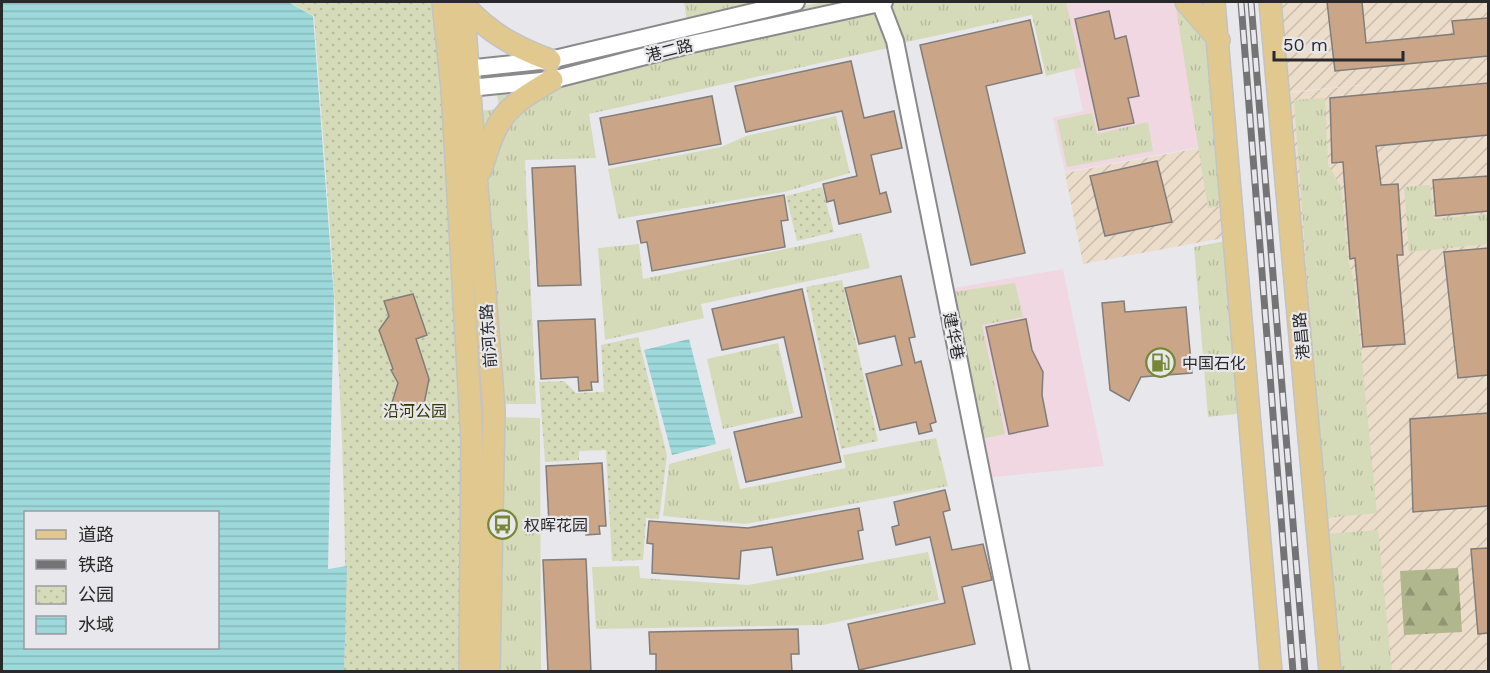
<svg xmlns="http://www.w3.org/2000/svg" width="1490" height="673" viewBox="0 0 1490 673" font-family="'Work Sans','Noto Sans SC',sans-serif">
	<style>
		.commercial { fill: #f0d7e2 }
		.industrial { fill: url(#industrial-furrows) }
		.grass { fill: url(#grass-tufts) }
		.forest { fill: url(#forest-firs) }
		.park { fill: url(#park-dots) }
		.water { fill: url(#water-rules); fill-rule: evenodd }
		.building { fill: #cba588; stroke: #807d7b; stroke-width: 1.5 }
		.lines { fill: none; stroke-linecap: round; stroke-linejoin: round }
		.minor-casing { stroke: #8a8a8d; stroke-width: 20 }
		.major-casing { stroke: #c3c3c4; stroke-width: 24 }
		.minor { stroke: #fff; stroke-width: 16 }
		.major { stroke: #e1c88e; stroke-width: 21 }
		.rail-casing { stroke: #747477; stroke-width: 7 }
		.rail { stroke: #e8e8ec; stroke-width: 4.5; stroke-dasharray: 14; stroke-linecap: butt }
		.labels { text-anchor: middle; stroke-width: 4.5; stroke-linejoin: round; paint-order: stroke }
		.street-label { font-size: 16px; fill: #29292b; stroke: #e8e8ec }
		.poi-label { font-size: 16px; fill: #29292b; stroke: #e8e8ec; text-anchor: start }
		.park-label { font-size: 16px; fill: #333700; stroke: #e8e8ec }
	</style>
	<defs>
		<pattern id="industrial-furrows" width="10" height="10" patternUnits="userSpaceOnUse" patternTransform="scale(1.5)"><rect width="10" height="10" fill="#ecdcca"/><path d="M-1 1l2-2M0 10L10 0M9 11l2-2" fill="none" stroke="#cabdae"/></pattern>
		<pattern id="grass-tufts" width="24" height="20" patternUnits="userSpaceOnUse" patternTransform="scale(1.5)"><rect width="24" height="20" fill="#d5dab9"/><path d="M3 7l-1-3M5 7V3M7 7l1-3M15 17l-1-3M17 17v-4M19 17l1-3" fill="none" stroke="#b7bb9f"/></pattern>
		<pattern id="forest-firs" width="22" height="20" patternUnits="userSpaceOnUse" patternTransform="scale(1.5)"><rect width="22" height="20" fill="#b1b78c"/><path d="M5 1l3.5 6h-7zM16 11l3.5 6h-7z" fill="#909573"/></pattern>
		<pattern id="park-dots" width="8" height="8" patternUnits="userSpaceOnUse" patternTransform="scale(1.5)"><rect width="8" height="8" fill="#d5dab9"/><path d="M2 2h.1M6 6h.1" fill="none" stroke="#b7bb9f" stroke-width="1.8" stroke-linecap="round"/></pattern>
		<pattern id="water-rules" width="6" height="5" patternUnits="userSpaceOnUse" patternTransform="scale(1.5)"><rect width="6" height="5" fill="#9dd8da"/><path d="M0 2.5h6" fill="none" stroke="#87b9bb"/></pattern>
	</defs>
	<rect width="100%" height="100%" fill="#e8e8ec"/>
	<path class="commercial" d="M1059 2H1211L1226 142 1065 172 1053 118 1083 111Z
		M1063 269 1104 466 985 478 948 289Z"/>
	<path class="industrial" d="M1281 2H1488V671H1328L1288 93 1401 81 1288 92Z
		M1226 143 1234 236 1083 264 1065 173Z"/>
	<path class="grass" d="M684 2H790L687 23Z
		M823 2H876L888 48 589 114 596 158 525 160 536 404H499L477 111 499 109 494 72Z
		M891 2H1066L1081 67 1046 76 1032 15 902 43Z
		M1175 2H1209L1230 205 1208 208Z
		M1325 98 1328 164 1341 187 1348 260 1354 280 1377 513 1325 518 1294 100Z
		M1092 113 1097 134 1148 122 1153 151 1067 167 1057 120Z
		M836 116 850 173 784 192 618 219 608 169 721 147 746 136Z
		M1430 185 1434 219 1488 214V244L1409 252 1404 187Z
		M861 233 870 268 701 304 704 318 605 340 598 248 639 244 643 279Z
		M1231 240 1246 413 1208 417 1194 247Z
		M1015 283 1023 317 982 325 1005 434 981 439 953 292Z
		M778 343 794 413 723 429 707 359Z
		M499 417 540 418 541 671H501Z
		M936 438 948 486 745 524 663 516 669 464 730 448 740 489 846 468 843 455Z
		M1378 530 1392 671H1337L1326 534Z
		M928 552 939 600 823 625 596 629 592 567 639 566 640 578 748 585Z"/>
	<path class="forest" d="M1458 568 1462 632 1404 635 1400 571Z"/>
	<path class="park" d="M289 2H459L491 410V671H344C350 453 330 234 314 16Z
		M822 187 834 232 797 241 786 196Z
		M842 280 878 441 841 449 806 287Z
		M638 337 667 455 659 519 646 518 643 560 612 561 606 450 579 451V460L545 462 539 382 564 381 576 393 604 392 601 345Z"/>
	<path class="water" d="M2 2H288L313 16 334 298 328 569 347 566 344 671H2ZM26 512H218V648H26Z
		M689 339 716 444 672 455 644 350Z"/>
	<path class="building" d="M1327 2H1362L1366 43 1454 34 1452 21 1488 18V56L1335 71Z
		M1109 11 1115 39 1126 36 1139 96 1128 98 1134 123 1099 130 1075 19Z
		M1030 20 1042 73 986 86 1025 253 971 265 920 45Z
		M851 61 864 118 894 111 902 148 871 155 880 194 886 192 891 212 839 224 834 200 827 202 823 184 857 176 842 111 746 132 735 86Z
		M1488 83V135L1376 146 1381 185 1398 184 1403 255H1397L1405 344 1363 347 1355 258 1350 259 1343 162 1332 163 1330 98Z
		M712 96 721 144 609 165 600 118Z
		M1157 161 1172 222 1105 236 1090 176Z
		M575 166 581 285 538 286 532 168Z
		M1488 176V211L1436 216 1433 180Z
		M784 195 788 220 781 221 785 247 652 271 647 242 641 243 637 221Z
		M1488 248V375L1458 378 1444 252Z
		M901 276 915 337 909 338 915 363 921 361 936 422 930 424 932 431 919 434 916 422 880 430 866 374 902 365 895 336 859 344 845 288Z
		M802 289 841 462 746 482 734 432 802 417 784 337 722 350 712 309Z
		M413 294 427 335 416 339 429 379 424 404 390 409 398 383 391 370 393 369 379 330 389 316 384 301Z
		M1124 301 1125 312 1186 307 1192 373 1141 377 1129 401 1110 390 1102 303Z
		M595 319 598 382H591L592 390 579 391 578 377 541 379 538 321Z
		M1026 319 1032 350 1043 372 1042 395 1048 426 1009 434 986 327Z
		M1488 413V506L1413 512 1410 419Z
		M602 463 606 526H599L600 534 586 535V521L549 523 546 466Z
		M945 490 950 510 943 512 952 550 983 544 992 580 962 587 975 644 859 670 848 624 945 603 930 537 896 545 892 527 899 525 894 502Z
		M859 508 863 530 858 531 863 559 777 575 772 547 741 551 739 579 652 573 653 544 647 543 649 521 748 528Z
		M1488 548V633L1478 634 1471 549Z
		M586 559 591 672H548L543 560Z
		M798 629 799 654H791L792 672H656V654H650L649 632Z"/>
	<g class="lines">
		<defs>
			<path id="minor" d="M880 2 895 41 1021 672
				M456 70 550 60 796 2
				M459 89 552 80 692 44 884 2"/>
			<path id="major" d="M443 2 452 89 472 440 470 672
				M463 2 494 410 489 672
				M1186 2 1219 40
				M1214 2 1271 672
				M1270 2 1330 672
				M464 5C489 33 515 47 550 60
				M481 170C498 115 503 109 552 80"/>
		</defs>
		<use href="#minor" class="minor-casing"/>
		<use href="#major" class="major-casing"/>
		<use href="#minor" class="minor"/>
		<use href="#major" class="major"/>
		<defs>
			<path id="rail" d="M1241 2 1293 672
				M1251 2 1305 672"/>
		</defs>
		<use href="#rail" class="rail-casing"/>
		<use href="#rail" class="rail"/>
	</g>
	<defs>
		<symbol id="fuel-ring" viewBox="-11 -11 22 22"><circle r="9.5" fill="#e8e8ec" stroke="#768736" stroke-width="1.5"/><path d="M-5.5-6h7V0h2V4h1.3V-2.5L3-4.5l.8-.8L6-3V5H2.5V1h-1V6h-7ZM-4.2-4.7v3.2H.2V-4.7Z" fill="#768736"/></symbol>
		<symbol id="bus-ring" viewBox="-11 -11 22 22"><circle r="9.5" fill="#e8e8ec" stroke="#768736" stroke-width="1.5"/><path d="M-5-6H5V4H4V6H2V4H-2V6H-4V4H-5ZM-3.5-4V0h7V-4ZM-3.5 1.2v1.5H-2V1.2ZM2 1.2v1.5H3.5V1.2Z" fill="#768736"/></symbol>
	</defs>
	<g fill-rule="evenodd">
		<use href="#fuel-ring" x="1144" y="346" width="33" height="33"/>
		<use href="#bus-ring" x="486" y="508" width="33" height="33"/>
	</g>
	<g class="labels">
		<g class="street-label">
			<text transform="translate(669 50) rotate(-14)" y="6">港二路</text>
			<text transform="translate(488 336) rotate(-94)" y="6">前河东路</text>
			<text transform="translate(954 336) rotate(79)" y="6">建华巷</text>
			<text transform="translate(1301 336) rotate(-95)" y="6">港昌路</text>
		</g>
		<g class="poi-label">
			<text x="1182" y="369">中国石化</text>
			<text x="524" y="531">权晖花园</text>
		</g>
		<g class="park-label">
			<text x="415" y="417">沿河公园</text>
		</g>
	</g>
	<rect width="1490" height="673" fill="none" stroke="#29292b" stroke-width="6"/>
	<rect x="24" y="511" width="195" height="138" fill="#e8e8ec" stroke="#9c9c9f" stroke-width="1.5"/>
	<rect x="36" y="530" width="30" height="9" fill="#e1c88e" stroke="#9c9c9f" stroke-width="1.5"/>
	<text x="78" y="541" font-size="18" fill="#29292b">道路</text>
	<rect x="36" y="560" width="30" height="9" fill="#747477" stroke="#9c9c9f" stroke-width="1.5"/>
	<text x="78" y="571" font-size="18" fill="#29292b">铁路</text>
	<rect x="36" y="586" width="30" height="18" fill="url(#park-dots)" stroke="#9c9c9f" stroke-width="1.5"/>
	<text x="78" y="601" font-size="18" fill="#29292b">公园</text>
	<rect x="36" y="616" width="30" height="18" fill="url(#water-rules)" stroke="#9c9c9f" stroke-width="1.5"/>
	<text x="78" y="631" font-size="18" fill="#29292b">水域</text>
	<path d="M1274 51v9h129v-9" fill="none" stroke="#29292b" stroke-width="3"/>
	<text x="1283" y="51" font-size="18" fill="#29292b" stroke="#e8e8ec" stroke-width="4.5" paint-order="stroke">50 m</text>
</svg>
